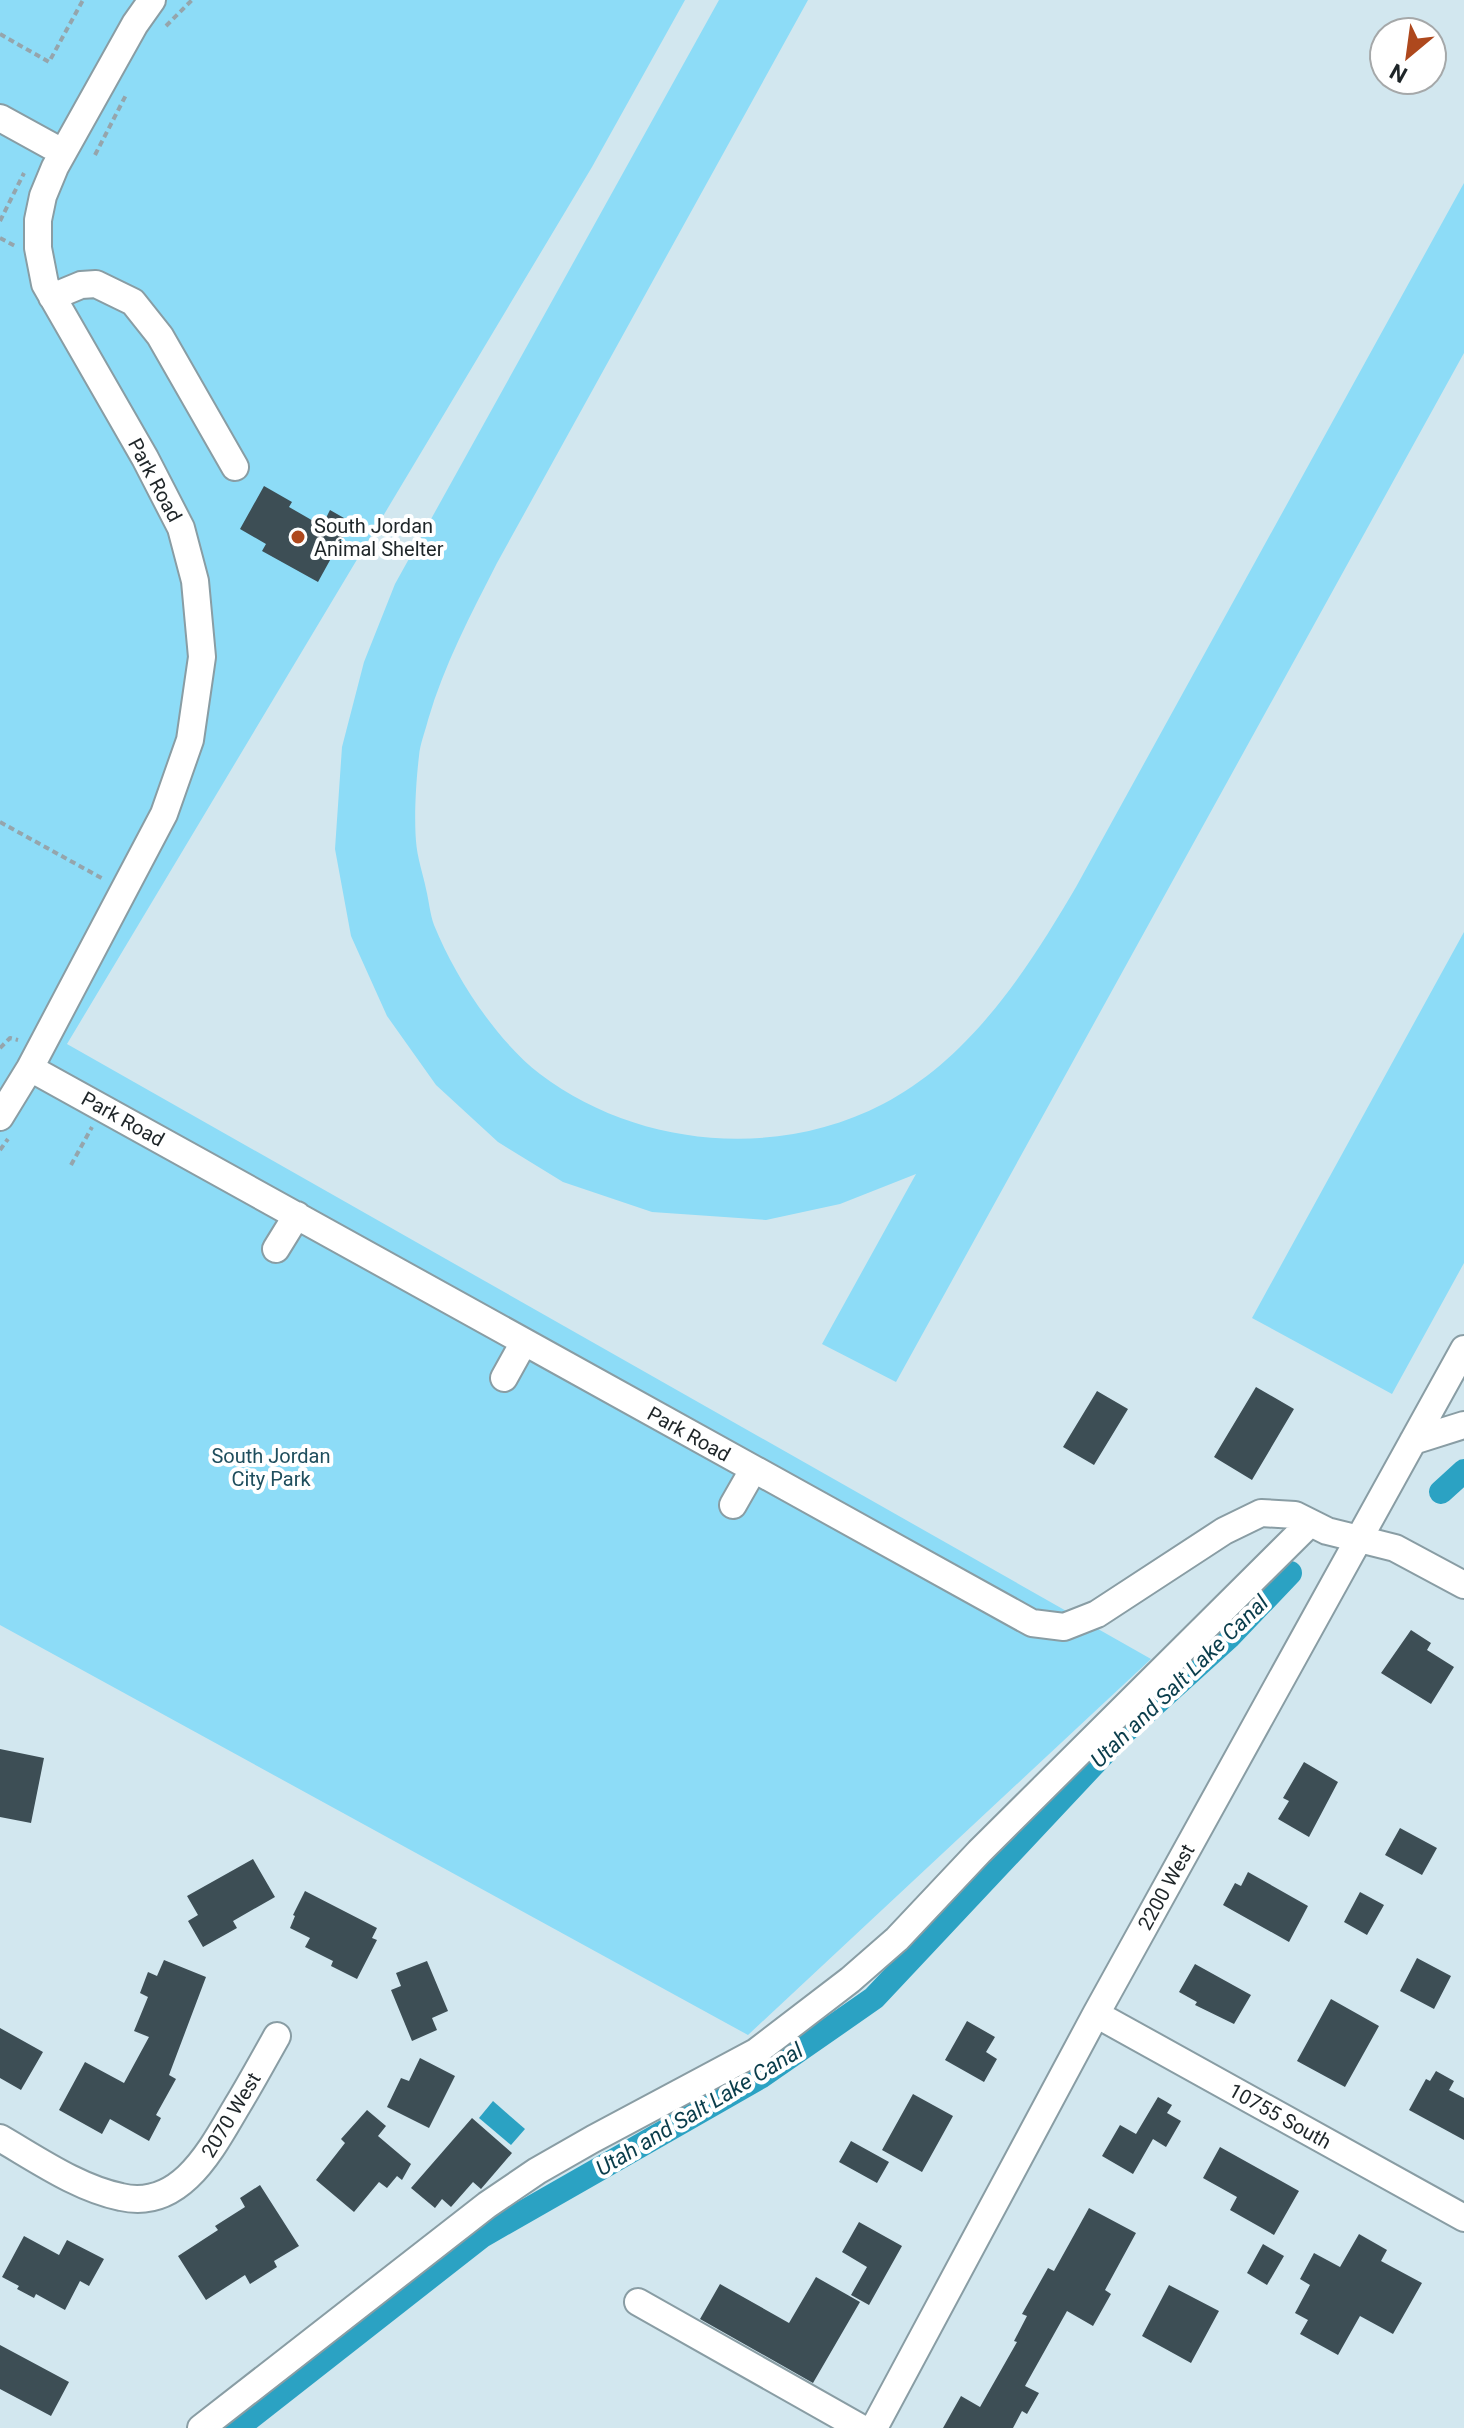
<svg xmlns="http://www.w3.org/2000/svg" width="1464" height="2428" viewBox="0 0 1464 2428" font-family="Roboto,sans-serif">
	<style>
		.green { fill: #8ddcf7 }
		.water { fill: #2ba2c3 }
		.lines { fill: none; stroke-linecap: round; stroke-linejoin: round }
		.canal { stroke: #2ba2c3; stroke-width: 24 }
		.building { fill: #3d4e55 }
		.minor-casing { stroke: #899da4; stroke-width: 30 }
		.path { stroke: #95a5ac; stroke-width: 4; stroke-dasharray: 6 4; stroke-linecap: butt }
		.minor { stroke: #fff; stroke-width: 26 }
		.poi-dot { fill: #ae481d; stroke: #fff; stroke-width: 3 }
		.labels { text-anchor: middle; stroke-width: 8; stroke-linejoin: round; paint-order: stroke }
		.street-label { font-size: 20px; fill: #1e2528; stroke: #fff }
		.poi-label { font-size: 20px; fill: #1e2528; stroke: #fff; text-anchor: start }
		.park-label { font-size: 20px; fill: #1f4e5d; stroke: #fff }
		.water-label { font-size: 22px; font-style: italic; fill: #0a3d4b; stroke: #fff }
	</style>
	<rect width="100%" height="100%" fill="#d2e7ef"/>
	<path class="green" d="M0 0H685L592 167 67 1044 1151 1659 748 2035 0 1625Z
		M719 0H808L497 563C471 614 444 665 428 720 425 732 420 744 419 756 416 781 414 817 416 841 417 857 423 874 426 889 429 901 430 914 434 925 455 977 496 1040 540 1074 636 1147 776 1160 883 1104 970 1059 1028 969 1076 887L1464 183V353L896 1382 822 1344 916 1174 840 1204 766 1220 652 1212 563 1182 498 1142 436 1085 387 1016 351 936 335 849 342 747 364 662 395 584Z
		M1464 932V1263L1392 1394 1252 1318Z"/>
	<path class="water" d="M493 2101 525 2129 511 2145 479 2118Z"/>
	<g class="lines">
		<path class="canal" d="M1441 1492 1464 1471
			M237 2428 482 2236 762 2076 874 1998 1123 1733 1230 1636 1290 1573"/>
	</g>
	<path class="building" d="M264 486 292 502 289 507 322 526 330 510 351 522 318 582 262 551 266 544 240 529Z
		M1256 1387 1294 1409 1252 1480 1214 1457Z
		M1097 1391 1128 1409 1094 1465 1063 1447Z
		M1411 1630 1431 1643 1427 1650 1454 1667 1431 1704 1381 1673Z
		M0 1749 44 1758 31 1823 0 1817Z
		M1304 1762 1338 1782 1309 1837 1278 1819 1289 1801 1283 1798Z
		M1400 1828 1437 1848 1422 1875 1385 1855Z
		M253 1859 275 1897 233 1921 237 1928 203 1947 188 1921 198 1915 187 1896Z
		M1248 1872 1308 1906 1289 1942 1223 1905 1235 1883 1241 1886Z
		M305 1891 377 1928 372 1938 377 1940 357 1979 331 1966 333 1961 305 1947 310 1938 290 1928 295 1916 293 1915Z
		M1360 1892 1384 1905 1367 1935 1344 1922Z
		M1417 1958 1451 1976 1434 2009 1400 1991Z
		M164 1960 206 1977 169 2075 176 2079 156 2115 161 2118 149 2141 110 2119 102 2134 59 2110 85 2062 124 2083 149 2037 134 2031 148 1997 140 1993 148 1972 157 1976Z
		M427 1961 448 2011 432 2018 437 2030 412 2041 391 1990 401 1986 396 1973Z
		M1195 1964 1251 1995 1234 2024 1195 2005 1197 2002 1179 1992Z
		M1331 1999 1379 2026 1345 2087 1297 2061Z
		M967 2021 995 2037 986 2052 997 2059 984 2082 945 2060Z
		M0 2028 43 2052 21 2090 0 2078Z
		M420 2058 455 2076 429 2128 387 2107 401 2078 409 2081Z
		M1436 2071 1454 2081 1449 2090 1464 2098V2140L1409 2110 1426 2079 1430 2081Z
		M913 2094 953 2116 922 2172 882 2150Z
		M1158 2097 1172 2105 1167 2113 1181 2121 1166 2147 1153 2139 1133 2174 1102 2156 1120 2125 1136 2134Z
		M367 2110 386 2126 378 2136 411 2164 402 2180 397 2176 387 2188 379 2182 354 2212 316 2180 345 2143 341 2139Z
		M472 2118 512 2153 481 2189 473 2182 451 2207 442 2199 435 2208 411 2188Z
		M851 2141 889 2162 877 2183 839 2162Z
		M1220 2147 1299 2191 1274 2235 1230 2210 1237 2197 1203 2178Z
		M260 2185 299 2246 274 2261 277 2267 250 2284 245 2275 206 2300 178 2256 218 2230 215 2226 245 2207 240 2198Z
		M1089 2208 1136 2233 1105 2290 1111 2294 1093 2326 1067 2311 1025 2386 1039 2393 1027 2414 1022 2411 1013 2428H943L961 2396 980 2407 1017 2342 1014 2341 1027 2316 1022 2314 1048 2268 1054 2271Z
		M859 2222 902 2246 869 2305 851 2295 867 2267 842 2252Z
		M1359 2234 1387 2250 1381 2261 1422 2283 1393 2334 1360 2316 1338 2355 1300 2334 1308 2320 1295 2313 1310 2285 1300 2279 1314 2253 1340 2267Z
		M24 2236 59 2255 67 2240 104 2259 89 2286 80 2281 65 2310 36 2294 34 2298 17 2289 19 2286 2 2277Z
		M1263 2244 1284 2256 1267 2285 1247 2273Z
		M816 2277 860 2302 813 2383 700 2319 720 2284 789 2323Z
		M1169 2285 1219 2311 1191 2363 1142 2336Z
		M0 2345 69 2382 51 2416 0 2389Z"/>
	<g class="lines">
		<defs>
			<path id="minor" d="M0 118 62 152
				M52 297 81 285 96 284 133 302 160 336 235 467
				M30 1068 1032 1623 1064 1627 1097 1614 1224 1531 1261 1513 1295 1515 1327 1531 1395 1548 1464 1585
				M0 1117 30 1068 164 814 190 740 202 657 195 581 181 528 145 458 45 284 38 248V220L43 196 55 167 135 24 152 0
				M276 1249 297 1215
				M504 1378 524 1342
				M1413 1441 1464 1425
				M733 1505 753 1470
				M1096 2014 1464 2218
				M0 2138C38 2160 78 2188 121 2197 181 2211 212 2148 237 2106 251 2083 264 2059 277 2036
				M638 2302 861 2428
				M201 2428 487 2205 537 2171 593 2139 756 2052 850 1980 897 1939 979 1852 1310 1523
				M874 2428 1096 2014 1464 1349"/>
		</defs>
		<use href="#minor" class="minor-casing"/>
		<path class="path" d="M166 26 192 0
			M0 34 49 62 83 0
			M95 155 126 95
			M0 221 24 173
			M0 238 15 246
			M0 822 105 880
			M0 1048 10 1038 18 1040
			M0 1150 8 1139
			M71 1165 92 1127"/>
		<use href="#minor" class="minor"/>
	</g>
	<circle class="poi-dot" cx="298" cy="537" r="8"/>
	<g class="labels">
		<g class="street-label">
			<text transform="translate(155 480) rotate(62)" y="7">Park Road</text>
			<text transform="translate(123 1119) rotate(29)" y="7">Park Road</text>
			<text transform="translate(689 1434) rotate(29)" y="7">Park Road</text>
			<text transform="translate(1166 1887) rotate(-61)" y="7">2200 West</text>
			<text transform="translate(231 2115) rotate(-59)" y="7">2070 West</text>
			<text transform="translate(1280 2116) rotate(29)" y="7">10755 South</text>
		</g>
		<g class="poi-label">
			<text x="314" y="533">South Jordan<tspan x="314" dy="23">Animal Shelter</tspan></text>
		</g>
		<g class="park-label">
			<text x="271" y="1463">South Jordan<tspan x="271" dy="23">City Park</tspan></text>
		</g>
		<g class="water-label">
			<text transform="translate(1179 1681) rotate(-44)" y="8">Utah and Salt Lake Canal</text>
			<text transform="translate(699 2109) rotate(-31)" y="8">Utah and Salt Lake Canal</text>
		</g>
	</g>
	<g transform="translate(1408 56) rotate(209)"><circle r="38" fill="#ffffff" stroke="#a5a8a9" stroke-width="2"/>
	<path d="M0-6L14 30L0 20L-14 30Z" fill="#ae481d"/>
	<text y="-12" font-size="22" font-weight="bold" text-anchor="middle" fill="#1e2528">N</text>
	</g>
</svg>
